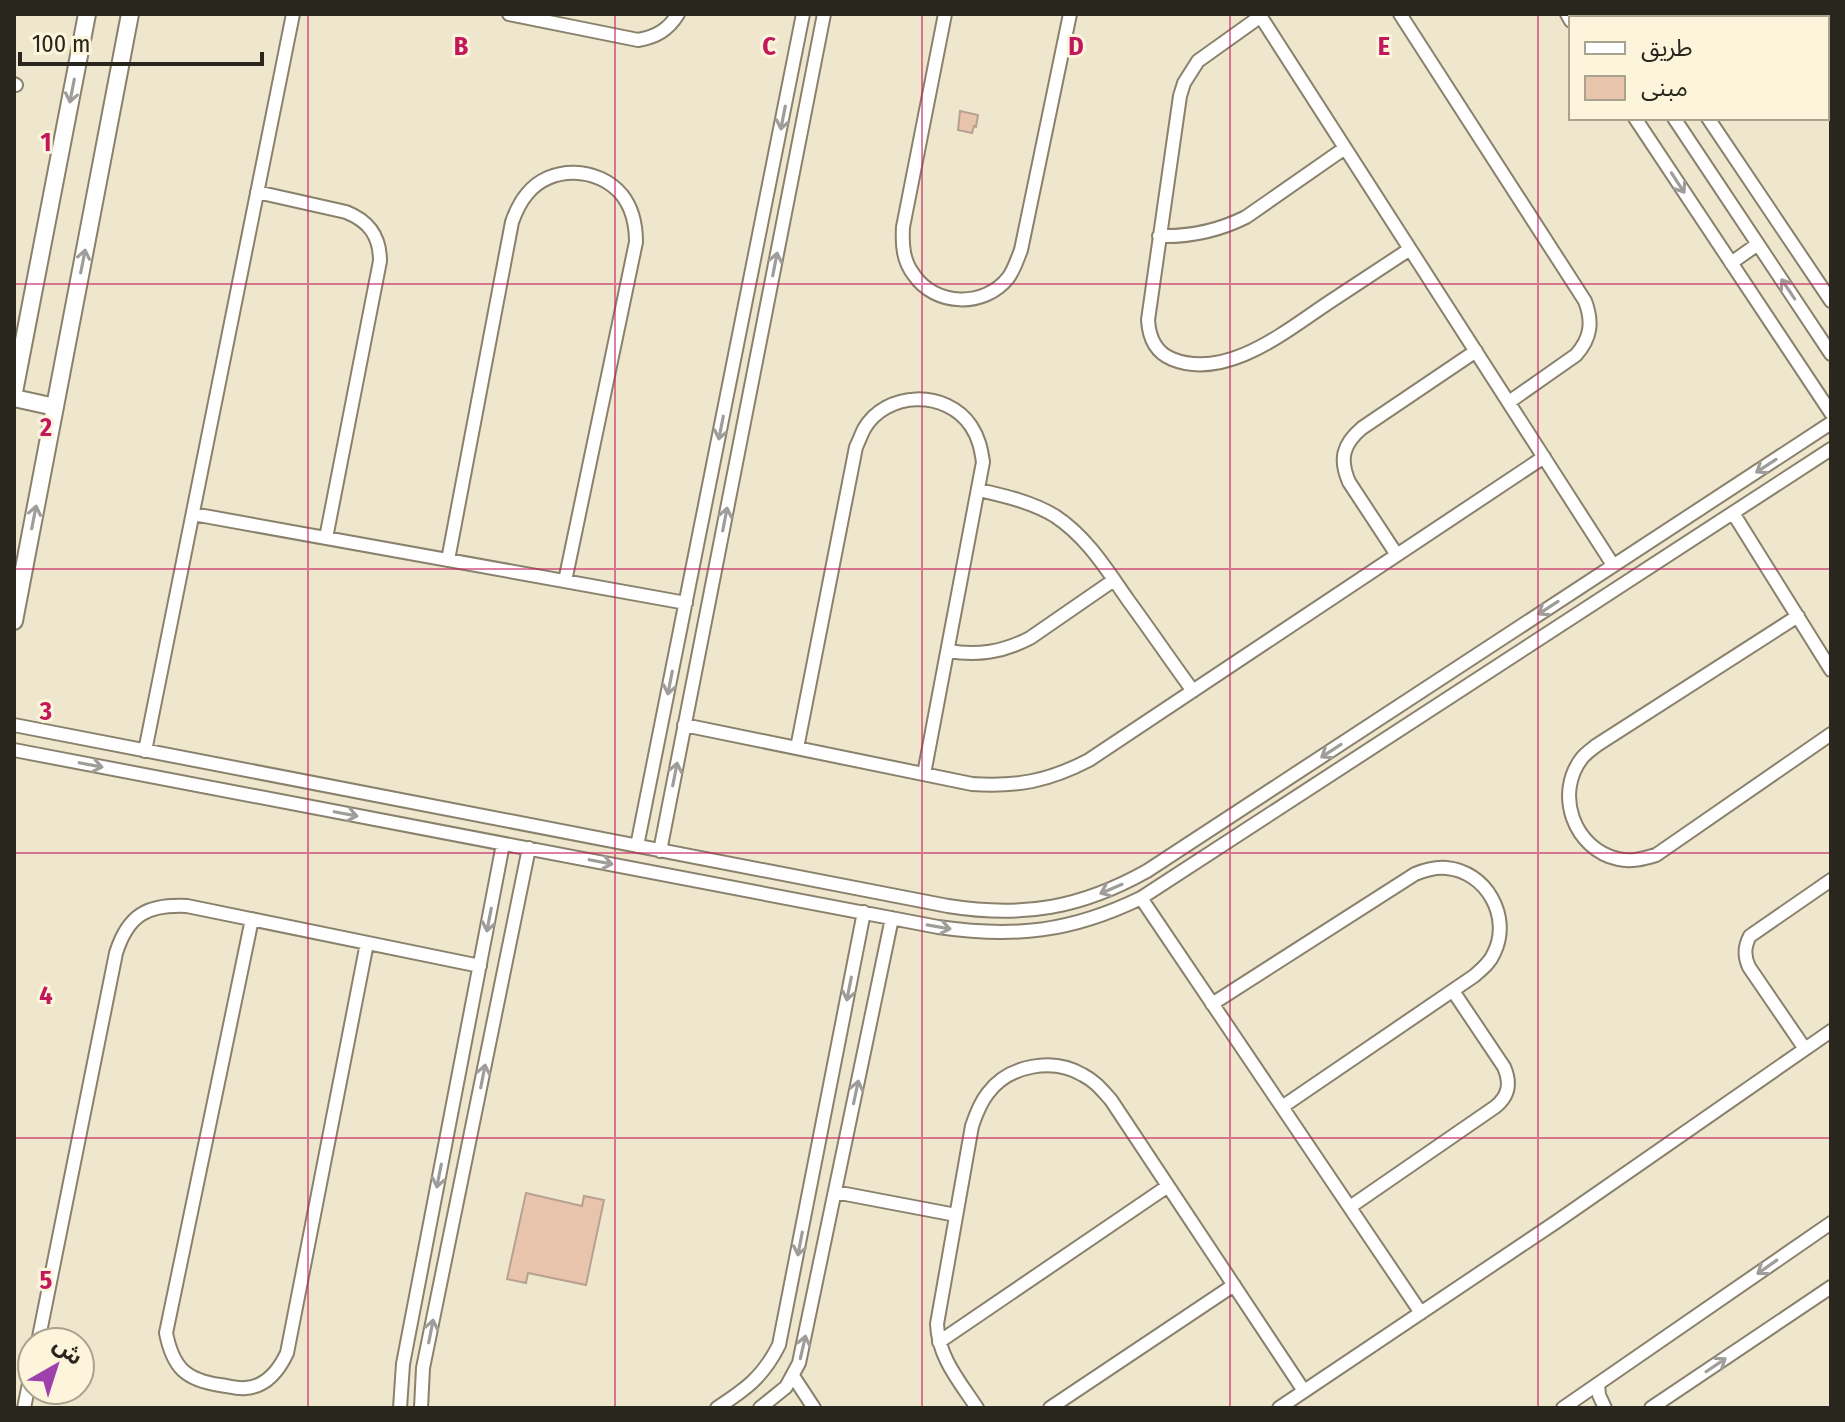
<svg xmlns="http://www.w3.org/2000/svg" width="1845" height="1422" viewBox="0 0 1845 1422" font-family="'Fira Sans Condensed','Noto Sans Arabic',sans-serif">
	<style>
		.building { fill: #e8c4ad; stroke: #b7a193; stroke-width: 2 }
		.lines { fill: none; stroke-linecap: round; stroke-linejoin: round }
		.minor-casing { stroke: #89816c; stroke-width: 16 }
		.tertiary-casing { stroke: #89816c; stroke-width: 20 }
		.minor { stroke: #fff; stroke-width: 12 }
		.tertiary { stroke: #fff; stroke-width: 16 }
		.oneway { stroke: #9f9d99 }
		.grid { fill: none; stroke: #c2185b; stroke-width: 2; stroke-opacity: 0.55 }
		.grid-label { font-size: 26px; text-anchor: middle; font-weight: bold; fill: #c2185b; stroke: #fcf4db; stroke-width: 6; stroke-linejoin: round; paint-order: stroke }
	</style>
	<rect width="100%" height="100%" fill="#efe6ce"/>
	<path class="building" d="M960 111 978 115 976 127 974 126 972 133 958 130Z
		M526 1193 582 1206 584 1196 604 1200 586 1285 528 1273 526 1283 507 1279Z"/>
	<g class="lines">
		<defs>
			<path id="minor" d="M509 14 638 40C656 37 668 30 678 14
				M945 14 903 227C902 245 903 261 914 275 935 306 984 308 1008 278 1014 270 1017 260 1021 250L1070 14
				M1259 14 1613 565
				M1400 14 1585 301C1593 322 1591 338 1576 355L1509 402
				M1567 14 1571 21
				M1605 14 1608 18
				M1638 14 1640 18
				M1261 16 1198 61 1184 83 1180 96 1148 320C1149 337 1155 352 1172 359 1226 381 1286 331 1328 303 1355 285 1383 267 1410 249
				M14 84 16 85
				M1635 118 1831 413
				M1674 118 1831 354
				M1708 118 1831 301
				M257 192 346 212C369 221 380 236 380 261L326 538
				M1159 236C1191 237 1218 231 1246 217L1345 148
				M1731 263 1758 244
				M979 490C1005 496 1032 502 1055 516 1087 537 1107 570 1128 600 1150 630 1171 661 1193 691
				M1733 513 1831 670
				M193 514 686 603
				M1397 555 1349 482C1339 459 1343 444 1362 428L1476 351
				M448 560 512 222C516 211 520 202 527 194 550 165 598 166 622 195 633 209 636 225 636 242L565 581
				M1798 616 1597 745C1592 749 1586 753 1582 758 1554 794 1574 849 1618 859 1631 862 1643 859 1656 855L1831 734
				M948 651C978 656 1003 652 1030 638L1114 580
				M14 725 948 906C1023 918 1081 908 1147 871L1831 423
				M684 725 972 784C1017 787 1049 781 1089 760L1544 457
				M797 748 856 447C859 441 861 435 864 429 886 391 946 389 971 426 979 438 981 449 983 462L924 774
				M14 750 938 927C1015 938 1071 932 1141 898L1831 449
				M145 751 293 14
				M637 846 803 14
				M660 851 824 14
				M1141 898 1421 1313
				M252 919 166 1333C173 1368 186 1380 220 1385 228 1386 238 1389 245 1388 266 1387 279 1370 287 1353L367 943
				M1212 1004 1415 874C1425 870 1435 867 1446 868 1486 871 1512 917 1494 953 1490 963 1482 969 1474 976L1282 1107
				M1805 1049 1749 967C1744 956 1744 947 1750 936L1831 880
				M835 1192 956 1215
				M1350 1207 1495 1107C1509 1096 1511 1083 1504 1067L1453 991
				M38 1342 116 953C128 915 147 904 187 906L480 966
				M939 1342 1168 1186
				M793 1376 814 1408
				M1598 1384 1599 1395 1605 1408
				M24 1408 32 1369
				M400 1408 403 1364 503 844
				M421 1408 423 1368 529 848
				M717 1408C746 1389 763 1377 779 1345L864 912
				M760 1408 786 1387 799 1363 892 918
				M977 1408C960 1382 938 1357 937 1324L972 1126C976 1114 980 1103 988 1093 1009 1065 1053 1057 1083 1075 1095 1081 1102 1090 1111 1100L1304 1391
				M1050 1408 1234 1285
				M1279 1408 1556 1222 1831 1031
				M1563 1408 1831 1223
				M1651 1408 1831 1287"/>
			<path id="tertiary" d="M14 392 87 14
				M14 398 55 407
				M14 621 130 14"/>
		</defs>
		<use href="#minor" class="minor-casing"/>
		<use href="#tertiary" class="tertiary-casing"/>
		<use href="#minor" class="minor"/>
		<use href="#tertiary" class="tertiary"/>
	</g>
	<defs><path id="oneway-shaft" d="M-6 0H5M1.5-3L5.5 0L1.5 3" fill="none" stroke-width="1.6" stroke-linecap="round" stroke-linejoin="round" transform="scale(2)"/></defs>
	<g class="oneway">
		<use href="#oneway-shaft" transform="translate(72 91) rotate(101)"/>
		<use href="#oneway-shaft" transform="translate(783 118) rotate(101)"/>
		<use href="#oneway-shaft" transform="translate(1678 183) rotate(57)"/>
		<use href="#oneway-shaft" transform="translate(83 261) rotate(-79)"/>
		<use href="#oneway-shaft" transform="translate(775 264) rotate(-79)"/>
		<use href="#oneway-shaft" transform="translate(1788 289) rotate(-124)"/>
		<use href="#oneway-shaft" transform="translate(721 428) rotate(101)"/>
		<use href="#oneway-shaft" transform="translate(1766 466) rotate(147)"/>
		<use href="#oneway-shaft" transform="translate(34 517) rotate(-79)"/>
		<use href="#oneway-shaft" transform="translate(725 519) rotate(-79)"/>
		<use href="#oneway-shaft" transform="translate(1548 608) rotate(147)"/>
		<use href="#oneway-shaft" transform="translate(670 683) rotate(101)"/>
		<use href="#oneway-shaft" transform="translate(1331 751) rotate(147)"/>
		<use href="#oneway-shaft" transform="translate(91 765) rotate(11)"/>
		<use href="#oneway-shaft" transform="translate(675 774) rotate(-79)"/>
		<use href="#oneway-shaft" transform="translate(346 814) rotate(11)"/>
		<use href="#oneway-shaft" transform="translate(601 862) rotate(11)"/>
		<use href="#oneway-shaft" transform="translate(1111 889) rotate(157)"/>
		<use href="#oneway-shaft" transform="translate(489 920) rotate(101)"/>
		<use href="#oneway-shaft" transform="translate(939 927) rotate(10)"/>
		<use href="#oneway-shaft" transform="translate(849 989) rotate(101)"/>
		<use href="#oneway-shaft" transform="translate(483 1076) rotate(-79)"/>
		<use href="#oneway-shaft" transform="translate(856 1092) rotate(-78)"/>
		<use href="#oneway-shaft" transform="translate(439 1176) rotate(101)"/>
		<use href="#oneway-shaft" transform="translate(800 1244) rotate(101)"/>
		<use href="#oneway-shaft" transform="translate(1767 1267) rotate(145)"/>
		<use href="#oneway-shaft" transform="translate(431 1331) rotate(-79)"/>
		<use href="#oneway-shaft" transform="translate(803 1347) rotate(-77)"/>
		<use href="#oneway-shaft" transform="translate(1716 1365) rotate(-34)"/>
	</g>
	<path class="grid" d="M308 14V1408M615 14V1408M922 14V1408M1230 14V1408M1538 14V1408M14 284H1831M14 569H1831M14 853H1831M14 1138H1831"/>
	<g class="grid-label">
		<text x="461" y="55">B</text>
		<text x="769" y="55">C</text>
		<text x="1076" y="55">D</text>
		<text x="1384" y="55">E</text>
		<text x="46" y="151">1</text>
		<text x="46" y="436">2</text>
		<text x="46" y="720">3</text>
		<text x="46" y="1004">4</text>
		<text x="46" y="1289">5</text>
	</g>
	<rect width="1845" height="1422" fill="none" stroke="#29261d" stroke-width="32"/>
	<rect x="1569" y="16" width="260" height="104" fill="#fcf4db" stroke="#a8a28f" stroke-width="2"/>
	<rect x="1585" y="42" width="40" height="12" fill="#ffffff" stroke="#a8a28f" stroke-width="2"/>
	<text x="1641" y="56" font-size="24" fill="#29261d">طريق</text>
	<rect x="1585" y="76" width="40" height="24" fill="#e8c4ad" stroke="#a8a28f" stroke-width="2"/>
	<text x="1641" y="96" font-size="24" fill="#29261d">مبنى</text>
	<g transform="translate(56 1366) rotate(39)"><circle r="38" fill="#fcf4db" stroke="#a8a28f" stroke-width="2"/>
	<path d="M0-6L14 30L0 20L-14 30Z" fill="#9d42ac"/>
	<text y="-12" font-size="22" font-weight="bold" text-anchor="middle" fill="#29261d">ش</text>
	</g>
	<path d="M20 52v12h242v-12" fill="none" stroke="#29261d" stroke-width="4"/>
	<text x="32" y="52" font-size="24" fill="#29261d" stroke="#fcf4db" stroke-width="6" paint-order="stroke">100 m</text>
</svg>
